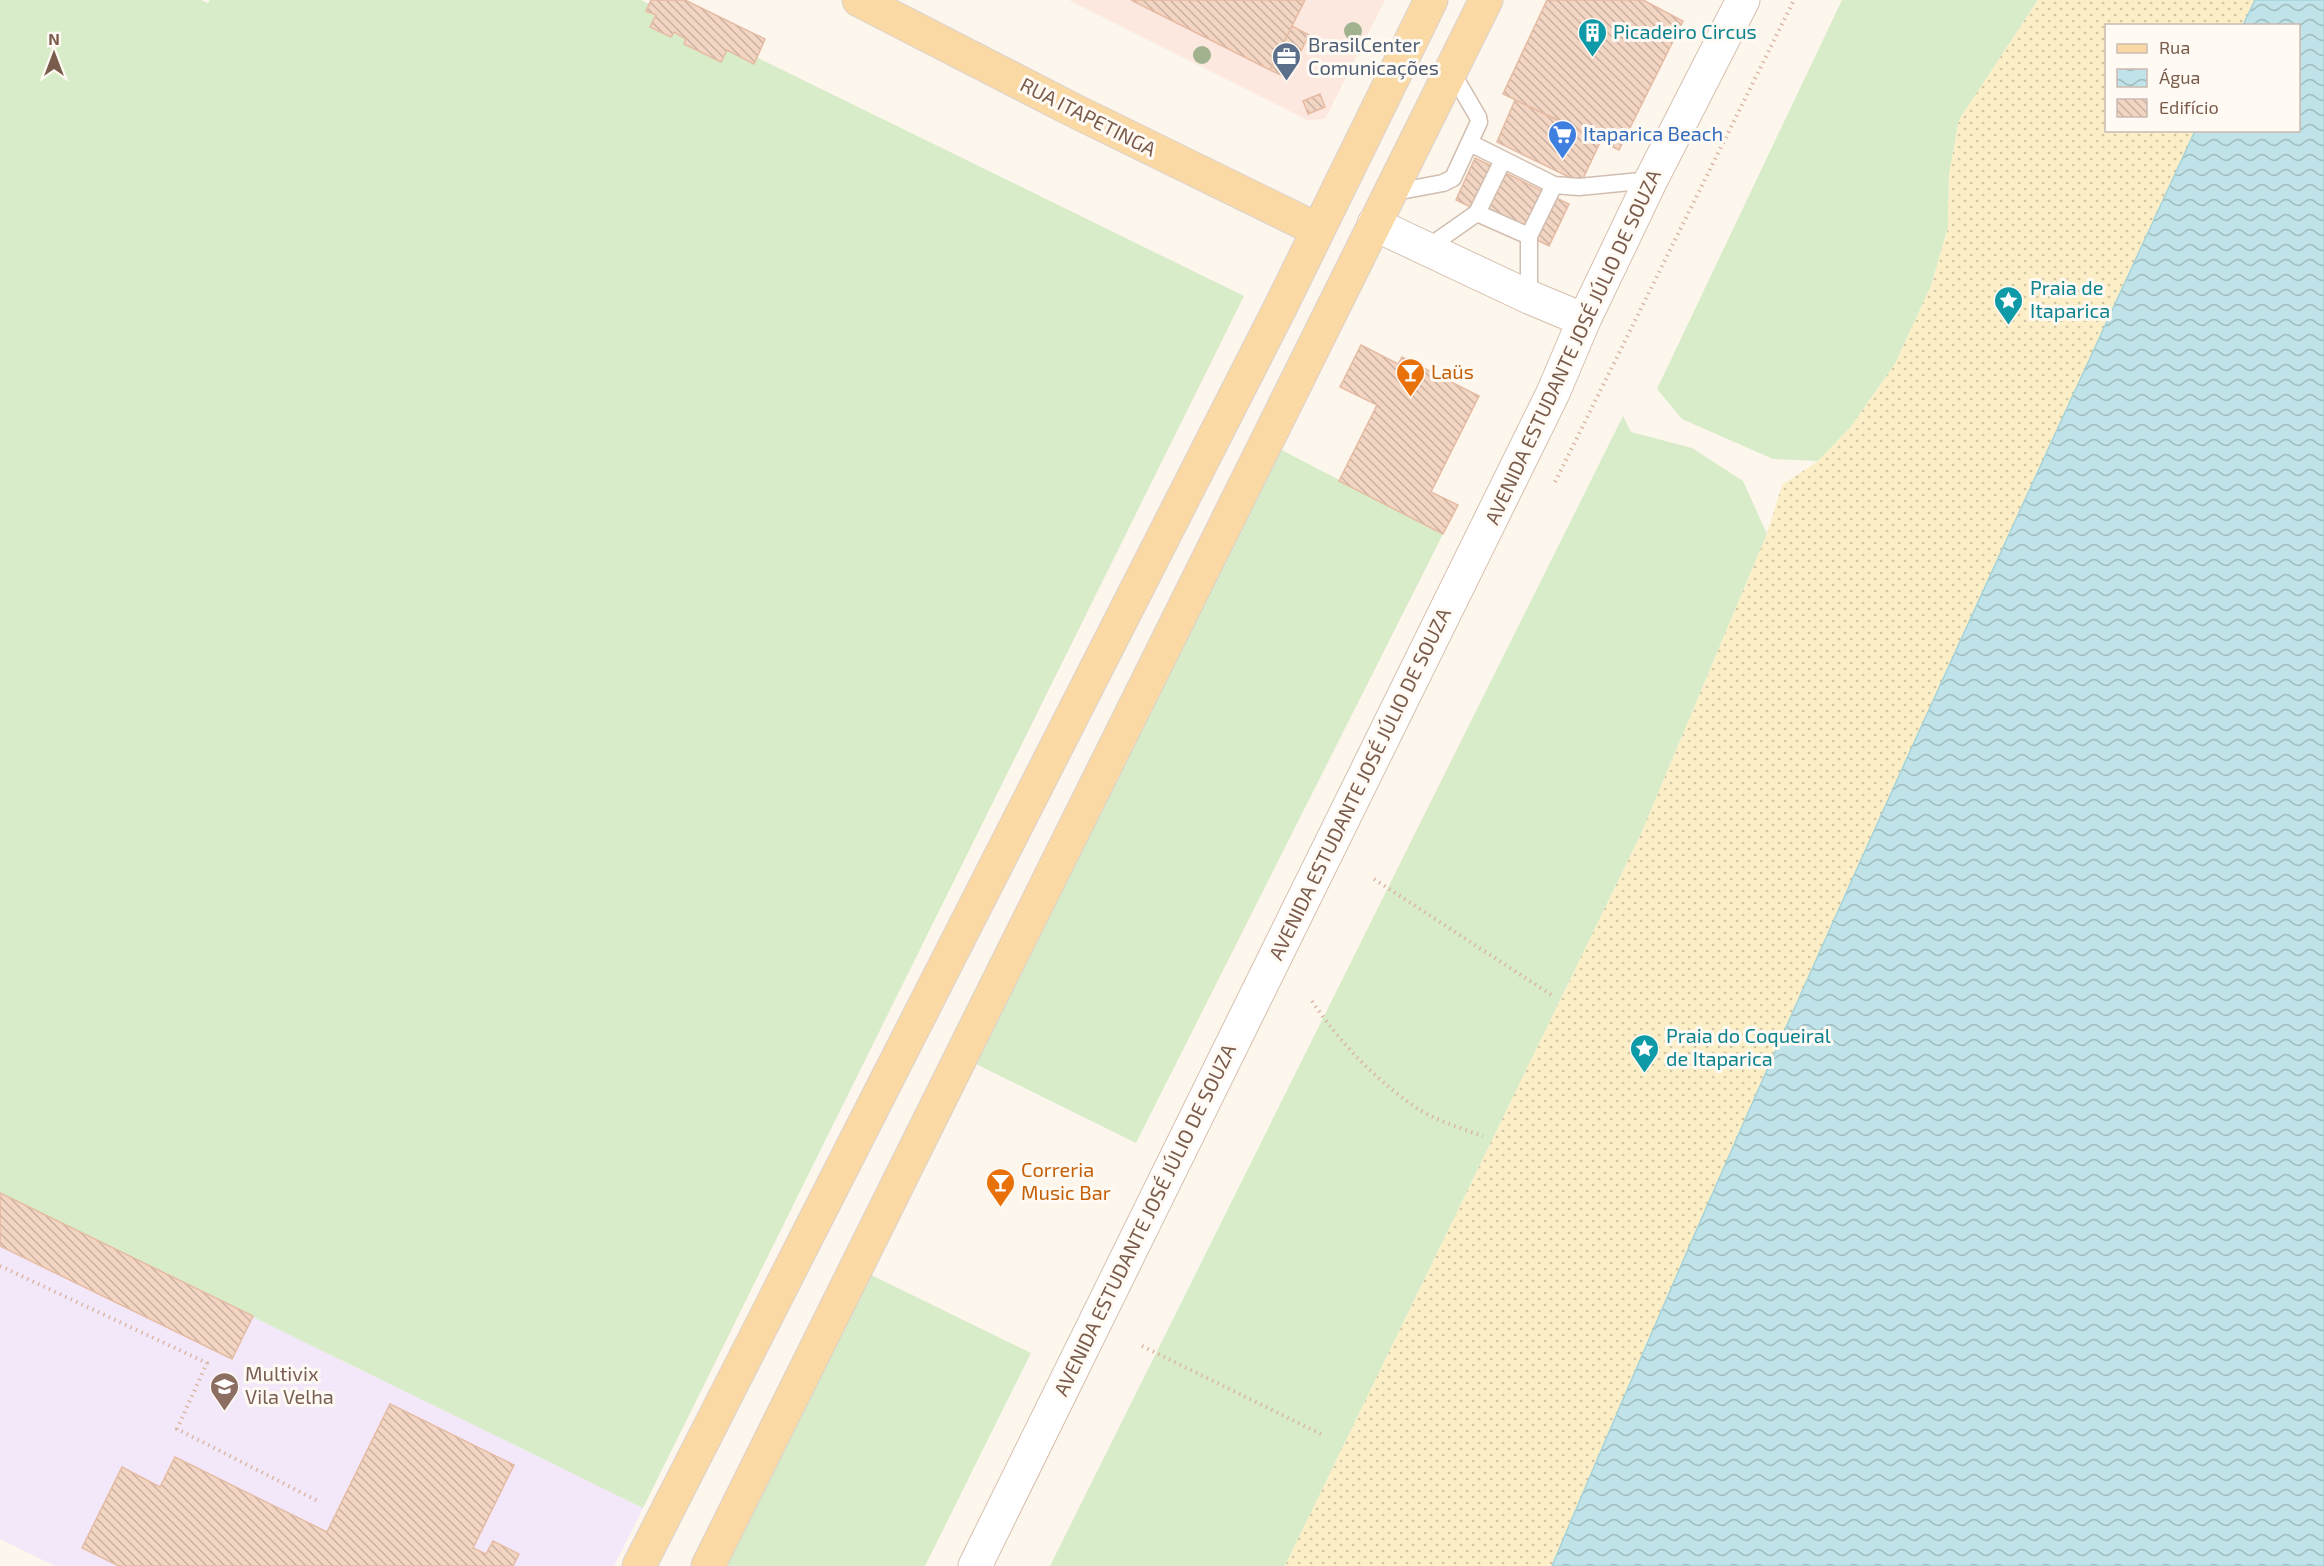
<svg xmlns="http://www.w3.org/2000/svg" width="2324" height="1566" viewBox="0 0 2324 1566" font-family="'Exo 2',sans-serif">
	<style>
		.commercial { fill: #fde8e0 }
		.education { fill: #f3e8fa }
		.grass { fill: #d8ecc9 }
		.sand { fill: url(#sand-dots) }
		.water { fill: url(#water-waves); stroke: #a5d3da; stroke-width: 1.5 }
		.building { fill: url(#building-back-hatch); stroke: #e6bba3; stroke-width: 1.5 }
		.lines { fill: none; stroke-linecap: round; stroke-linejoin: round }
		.lane-casing { stroke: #d1beb0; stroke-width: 19 }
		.secondary-casing { stroke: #d6c0b0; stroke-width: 35 }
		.primary-casing { stroke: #dad1cd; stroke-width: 35 }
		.path { stroke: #d9b8a5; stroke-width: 4; stroke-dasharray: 1.5 4.5; stroke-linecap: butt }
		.lane { stroke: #fff; stroke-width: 16 }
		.secondary { stroke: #fff; stroke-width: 33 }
		.primary { stroke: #fbd9a5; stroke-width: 33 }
		.tree { fill: #a0b28e }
		.labels { text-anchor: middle; stroke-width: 6; stroke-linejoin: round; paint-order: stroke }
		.culture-label { font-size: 20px; fill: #0d838f; stroke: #fffaf3; text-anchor: start }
		.service-label { font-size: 20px; fill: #4e5e75; stroke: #fffaf3; text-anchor: start }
		.street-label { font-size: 20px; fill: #7a5c4d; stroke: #fffaf3 }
		.shop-label { font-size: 20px; fill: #366cbe; stroke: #fffaf3; text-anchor: start }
		.food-label { font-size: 20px; fill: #c56008; stroke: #fffaf3; text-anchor: start }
		.education-label { font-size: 20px; fill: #785e54; stroke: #fffaf3; text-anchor: start }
	</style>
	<defs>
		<pattern id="sand-dots" width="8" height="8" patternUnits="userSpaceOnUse" patternTransform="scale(1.5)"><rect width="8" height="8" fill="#fcefc7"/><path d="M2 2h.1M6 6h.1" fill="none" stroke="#d1c5a4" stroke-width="1.8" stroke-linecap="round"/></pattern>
		<pattern id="water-waves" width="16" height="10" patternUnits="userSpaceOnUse" patternTransform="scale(1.5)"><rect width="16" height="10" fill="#bfe3e8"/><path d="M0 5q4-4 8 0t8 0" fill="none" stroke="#a0bbbe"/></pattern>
		<pattern id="building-back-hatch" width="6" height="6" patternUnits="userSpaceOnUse" patternTransform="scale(1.5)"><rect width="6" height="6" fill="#f3d5c3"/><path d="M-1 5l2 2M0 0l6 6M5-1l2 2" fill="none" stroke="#cab0a1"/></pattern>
	</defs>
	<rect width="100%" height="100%" fill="#fdf6ec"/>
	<path class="commercial" d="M1069 0H1385L1325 119 1307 120Z"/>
	<path class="education" d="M0 1193 643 1508 614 1566H55L0 1539Z"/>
	<path class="grass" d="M0 0H201L208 3 210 0H641L649 4 646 11 656 15 650 27 671 37 674 32 686 39 685 44 721 62 727 50 753 63 756 57 1244 296 643 1508 0 1193Z
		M1842 0H2038L1959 120 1949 175 1948 227 1931 286 1895 364 1850 428 1818 461 1773 459 1682 419 1657 389Z
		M1623 416 1631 432 1692 448 1743 481 1767 534 1641 834 1285 1566H1050Z
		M1272 445 1443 534 1136 1143 966 1059Z
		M861 1270 1031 1353 925 1566H713Z"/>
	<path class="sand" d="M2038 0H2255L2243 25 2106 26V130L2195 131C1975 606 1756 1083 1552 1566H1285L1641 834 1767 534 1782 485 1818 461 1850 428 1895 364 1931 286 1948 228 1949 175 1959 120Z"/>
	<path class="water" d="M2255 0H2324V1566H1552C1756 1083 1975 606 2195 131L2298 130V26L2243 25Z"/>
	<path class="building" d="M651 0H685L765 39 754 64 727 50 721 62 684 44 686 39 674 32 671 37 650 27 656 15 646 11Z
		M1131 0H1305L1270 70Z
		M1547 0H1643L1683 21 1619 150 1503 94Z
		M1292 26 1309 35 1287 78 1270 70Z
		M1320 94 1325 107 1308 114 1303 101Z
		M1515 100 1601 140 1581 183 1497 142Z
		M1475 158 1569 204 1549 246 1456 200Z
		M1361 345 1398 364 1402 357 1479 396 1431 492 1458 505 1443 534 1339 481 1377 405 1340 387Z
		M0 1193 253 1316 232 1359 0 1246Z
		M390 1404 514 1465 473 1548 486 1554 493 1541 519 1554 513 1566H119L82 1548 122 1467 160 1487 175 1457 327 1532Z"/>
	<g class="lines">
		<defs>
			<path id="lane" d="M1470 143 1554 185 1579 187 1651 180
				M1390 193 1443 183 1453 178 1479 122 1478 117 1451 71
				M1477 213 1503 160
				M1529 236 1554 185
				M1427 248 1477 213 1529 236V297"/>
			<path id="secondary" d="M1374 224 1529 297 1584 320
				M975 1566 1553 393 1584 320 1651 180 1743 0"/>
			<path id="primary" d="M859 0 1073 110 1318 230
				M639 1566 1280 308 1431 0
				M708 1566 1486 0"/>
		</defs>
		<use href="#lane" class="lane-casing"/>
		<use href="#secondary" class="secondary-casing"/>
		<use href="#primary" class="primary-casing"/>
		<path class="path" d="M1555 482 1794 0
			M1374 879 1553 996
			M1312 1001C1340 1043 1374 1078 1415 1107 1435 1120 1460 1128 1483 1136
			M0 1266 207 1363 177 1429 318 1501
			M1142 1346 1325 1436"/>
		<use href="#lane" class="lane"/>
		<use href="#secondary" class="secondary"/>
		<use href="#primary" class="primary"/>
	</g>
	<g class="tree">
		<circle cx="1353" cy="31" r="9"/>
		<circle cx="1202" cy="55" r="9"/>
	</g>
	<defs>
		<symbol id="building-pin" viewBox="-11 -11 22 30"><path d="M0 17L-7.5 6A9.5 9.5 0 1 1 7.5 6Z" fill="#0f9aa8" stroke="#fffaf3"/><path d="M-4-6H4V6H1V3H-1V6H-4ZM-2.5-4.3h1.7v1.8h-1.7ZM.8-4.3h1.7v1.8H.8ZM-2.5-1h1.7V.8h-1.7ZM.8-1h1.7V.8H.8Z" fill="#fff"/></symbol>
		<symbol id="office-pin" viewBox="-11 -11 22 30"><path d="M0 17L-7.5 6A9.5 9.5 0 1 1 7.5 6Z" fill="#5c6f8a" stroke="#fffaf3"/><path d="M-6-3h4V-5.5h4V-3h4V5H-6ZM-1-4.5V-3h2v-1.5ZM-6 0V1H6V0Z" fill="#fff"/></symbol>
		<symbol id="supermarket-pin" viewBox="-11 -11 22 30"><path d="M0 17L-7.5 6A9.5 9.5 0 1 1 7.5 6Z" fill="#3f7fe0" stroke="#fffaf3"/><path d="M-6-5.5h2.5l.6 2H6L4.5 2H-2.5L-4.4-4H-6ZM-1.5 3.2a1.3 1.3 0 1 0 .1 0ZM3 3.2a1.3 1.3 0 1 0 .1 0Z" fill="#fff"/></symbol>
		<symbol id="sight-pin" viewBox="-11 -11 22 30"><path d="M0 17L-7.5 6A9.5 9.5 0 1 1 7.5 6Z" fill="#0f9aa8" stroke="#fffaf3"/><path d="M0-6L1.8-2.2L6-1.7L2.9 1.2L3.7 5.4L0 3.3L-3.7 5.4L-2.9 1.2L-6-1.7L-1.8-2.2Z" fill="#fff"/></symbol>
		<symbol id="bar-pin" viewBox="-11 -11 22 30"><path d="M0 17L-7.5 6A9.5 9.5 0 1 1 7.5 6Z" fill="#e8710a" stroke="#fffaf3"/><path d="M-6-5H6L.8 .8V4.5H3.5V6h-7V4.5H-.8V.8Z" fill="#fff"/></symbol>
		<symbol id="university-pin" viewBox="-11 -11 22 30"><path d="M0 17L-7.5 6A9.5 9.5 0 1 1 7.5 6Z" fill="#8d6e63" stroke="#fffaf3"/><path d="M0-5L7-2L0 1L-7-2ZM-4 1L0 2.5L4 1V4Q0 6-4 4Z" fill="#fff"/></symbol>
	</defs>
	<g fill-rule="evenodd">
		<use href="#building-pin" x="1576" y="16" width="33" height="45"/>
		<use href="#office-pin" x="1270" y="40" width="33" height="45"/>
		<use href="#supermarket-pin" x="1546" y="118" width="33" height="45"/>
		<use href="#sight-pin" x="1992" y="284" width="33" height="45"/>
		<use href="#bar-pin" x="1394" y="356" width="33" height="45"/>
		<use href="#sight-pin" x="1628" y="1032" width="33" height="45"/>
		<use href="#bar-pin" x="984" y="1166" width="33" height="45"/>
		<use href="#university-pin" x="208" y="1370" width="33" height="45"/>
	</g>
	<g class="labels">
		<g class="culture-label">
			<text x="1613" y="39">Picadeiro Circus</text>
			<text x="2030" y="295">Praia de<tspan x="2030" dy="23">Itaparica</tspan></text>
			<text x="1666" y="1043">Praia do Coqueiral<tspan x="1666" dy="23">de Itaparica</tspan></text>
		</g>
		<g class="service-label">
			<text x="1308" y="52">BrasilCenter<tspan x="1308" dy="23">Comunicações</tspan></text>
		</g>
		<g class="street-label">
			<text transform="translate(1088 117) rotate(27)" y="7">RUA ITAPETINGA</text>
			<text transform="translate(1573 347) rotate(-65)" y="7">AVENIDA ESTUDANTE JOSÉ JÚLIO DE SOUZA</text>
			<text transform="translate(1360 784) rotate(-64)" y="7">AVENIDA ESTUDANTE JOSÉ JÚLIO DE SOUZA</text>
			<text transform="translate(1145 1220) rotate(-64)" y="7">AVENIDA ESTUDANTE JOSÉ JÚLIO DE SOUZA</text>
		</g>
		<g class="shop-label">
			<text x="1583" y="141">Itaparica Beach</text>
		</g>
		<g class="food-label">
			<text x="1431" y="379">Laüs</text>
			<text x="1021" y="1177">Correria<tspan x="1021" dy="23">Music Bar</tspan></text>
		</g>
		<g class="education-label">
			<text x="245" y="1381">Multivix<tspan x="245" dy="23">Vila Velha</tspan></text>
		</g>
	</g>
	<rect x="2105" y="24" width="195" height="108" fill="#fffaf3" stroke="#cabbb1" stroke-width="1.5"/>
	<rect x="2117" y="44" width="30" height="9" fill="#fbd9a5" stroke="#cabbb1" stroke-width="1.5"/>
	<text x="2159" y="54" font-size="18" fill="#7a5c4d">Rua</text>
	<rect x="2117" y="69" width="30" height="18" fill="url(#water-waves)" stroke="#cabbb1" stroke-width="1.5"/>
	<text x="2159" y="84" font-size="18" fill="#7a5c4d">Água</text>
	<rect x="2117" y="99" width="30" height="18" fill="url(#building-back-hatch)" stroke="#cabbb1" stroke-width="1.5"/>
	<text x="2159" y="114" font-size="18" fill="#7a5c4d">Edifício</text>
	<g transform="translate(54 54)" stroke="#fffaf3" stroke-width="4.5" paint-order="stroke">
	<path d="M0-4.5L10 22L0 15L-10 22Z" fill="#7a5c4d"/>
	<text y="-9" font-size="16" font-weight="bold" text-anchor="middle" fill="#7a5c4d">N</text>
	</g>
</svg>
